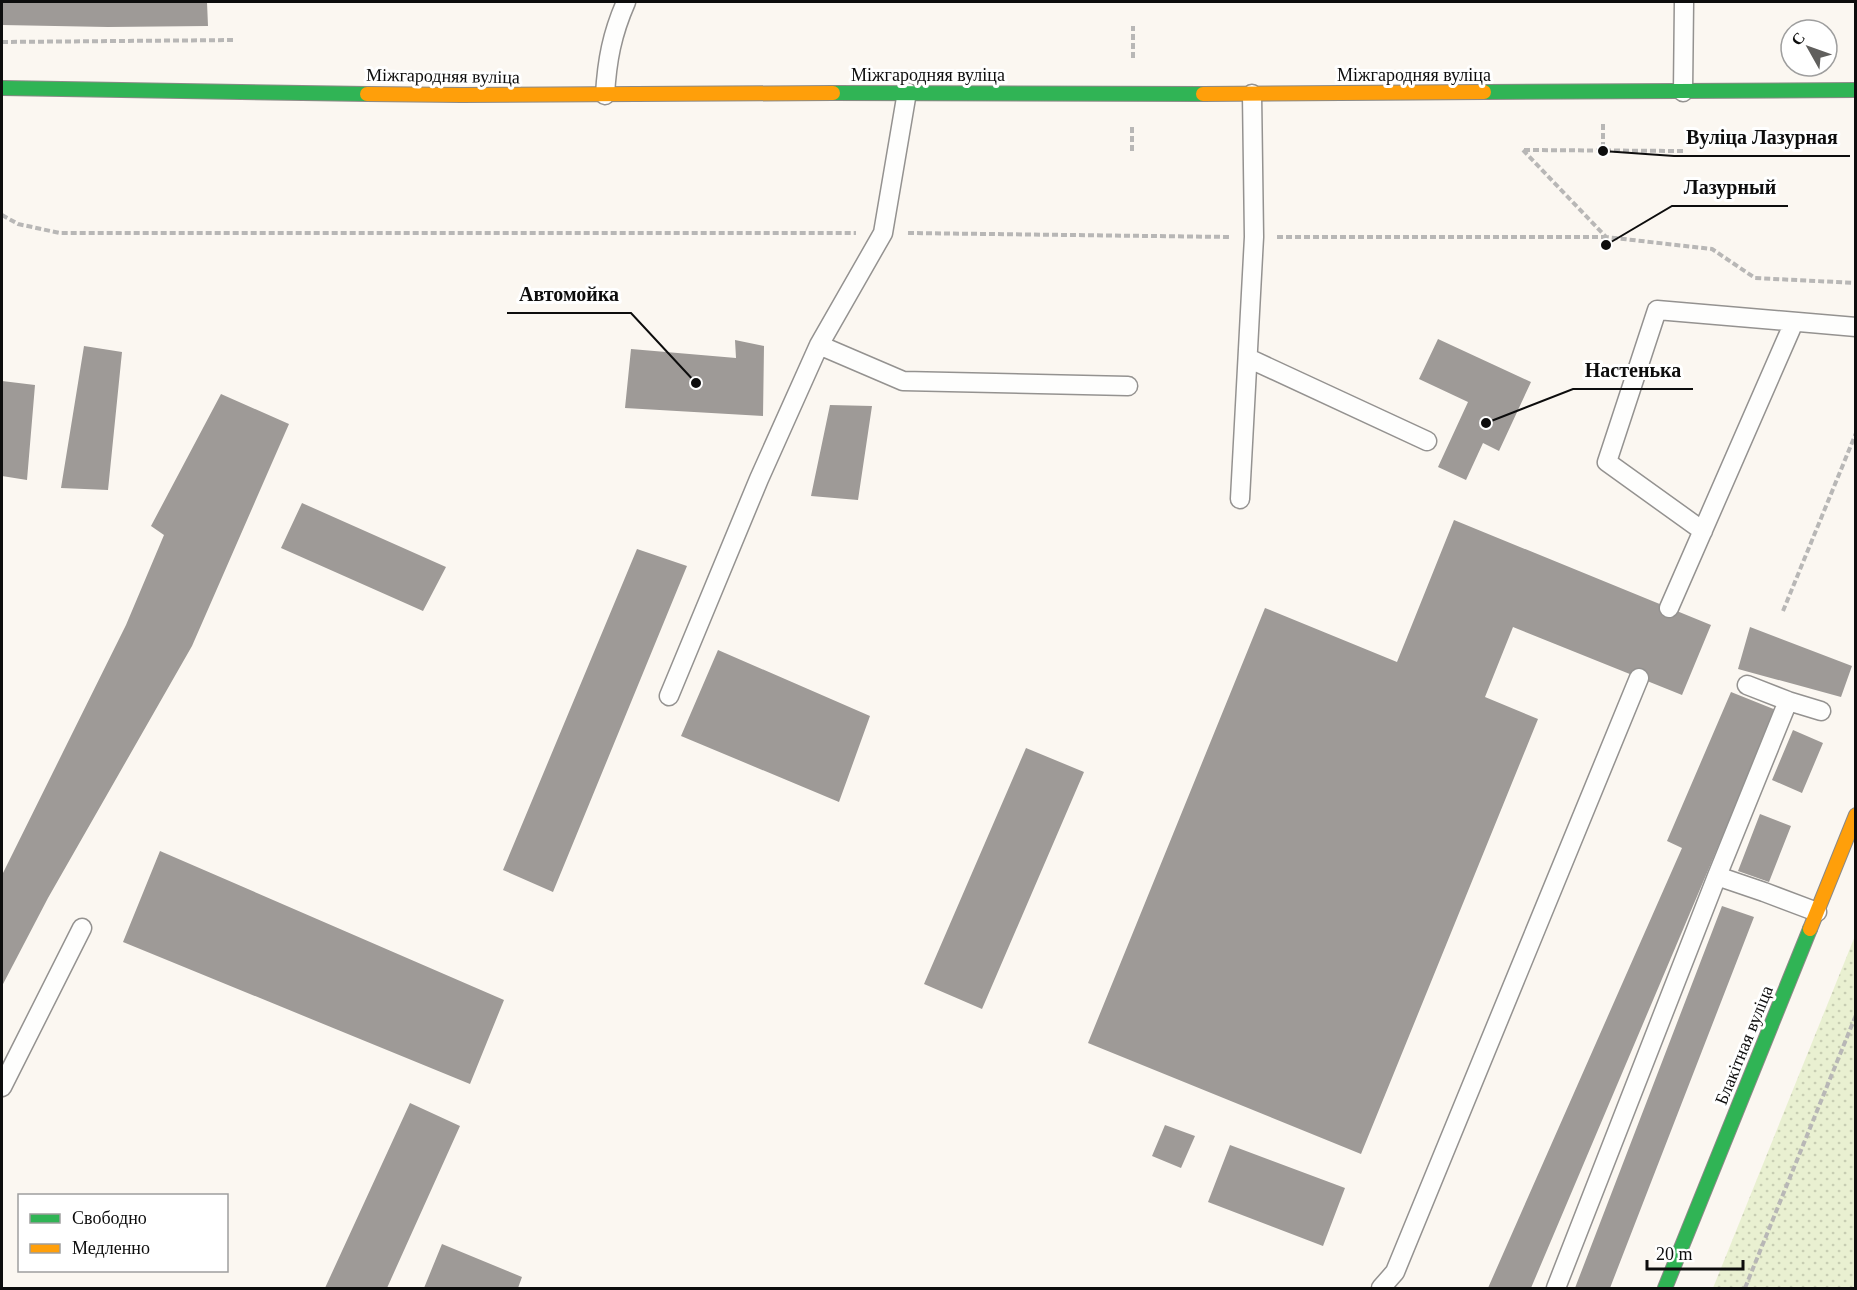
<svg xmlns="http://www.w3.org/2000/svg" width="1857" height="1290" viewBox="0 0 1857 1290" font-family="'Times New Roman',serif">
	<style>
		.park { fill: url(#park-dots) }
		.building { fill: #9e9a97 }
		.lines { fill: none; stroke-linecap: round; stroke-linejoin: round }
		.lane-casing { stroke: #949290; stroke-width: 21 }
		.fast-casing { stroke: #8b8986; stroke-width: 16 }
		.slow-casing { stroke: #8b8986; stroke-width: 16 }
		.path { stroke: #b8b7b6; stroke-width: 4; stroke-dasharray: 6 3; stroke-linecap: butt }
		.lane { stroke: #fefefd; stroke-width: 18 }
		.fast { stroke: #30b455; stroke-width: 14 }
		.slow { stroke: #ff9f0a; stroke-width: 14 }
		.labels { text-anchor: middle; stroke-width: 6; stroke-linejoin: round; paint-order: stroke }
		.street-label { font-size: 18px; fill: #0d0d0d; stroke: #fff }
		.leader { fill: none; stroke: #0d0d0d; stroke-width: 2 }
		.callout-dot { fill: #0d0d0d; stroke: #fff; stroke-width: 2 }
		.callout-label { font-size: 20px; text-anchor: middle; font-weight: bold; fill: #0d0d0d; stroke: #fff; stroke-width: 6; stroke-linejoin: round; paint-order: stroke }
	</style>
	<defs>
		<pattern id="park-dots" width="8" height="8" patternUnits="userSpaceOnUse" patternTransform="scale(1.5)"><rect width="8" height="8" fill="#e9f0d1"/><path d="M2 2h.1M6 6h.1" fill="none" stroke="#c7cdb2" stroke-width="1.8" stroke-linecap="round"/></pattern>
	</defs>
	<rect width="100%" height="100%" fill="#fbf7f1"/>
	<path class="park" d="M1855 936V1288H1713Z"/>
	<path class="building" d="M2 2H207L208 26 108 27 2 25Z
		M1438 339 1531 382 1499 451 1483 443 1466 480 1438 467 1468 402 1419 379Z
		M735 340 764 346 763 416 625 408 631 349 736 358Z
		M84 346 122 352 108 490 61 488Z
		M2 381 35 385 27 480 2 476Z
		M221 394 289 424 192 646 48 898 2 986V875L126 625 164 535 151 526Z
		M830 405 872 406 858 500 811 496Z
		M302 503 446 567 423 611 281 548Z
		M1454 520 1711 625 1682 695 1513 627 1485 697 1538 719 1361 1154 1088 1043 1265 608 1397 662Z
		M637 549 687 566 553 892 503 870Z
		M1750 627 1852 666 1841 697 1738 669Z
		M718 650 870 716 839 802 681 736Z
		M1731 692 1776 710 1531 1288H1488L1682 848 1667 841Z
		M1793 730 1823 743 1802 793 1772 780Z
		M1026 748 1084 772 982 1009 924 984Z
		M1760 814 1791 826 1769 882 1738 871Z
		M160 851 504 1000 470 1084 123 942Z
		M1722 906 1754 917 1610 1288H1575Z
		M410 1103 460 1126 387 1288H325Z
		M1165 1125 1195 1136 1181 1168 1152 1156Z
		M1230 1145 1345 1188 1323 1246 1208 1202Z
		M442 1244 522 1277 518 1288H424Z"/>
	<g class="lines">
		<defs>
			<path id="lane" d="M1683 92 1684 2
				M605 95C607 60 612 34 626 2
				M819 345 903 381 1128 386
				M1248 358 1427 441
				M1240 499 1254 237 1252 94
				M1703 531 1607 462 1657 310 1856 327
				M1669 608 1794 322
				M669 696 759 479 819 345 883 233 907 92
				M1788 701 1821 711
				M1717 876 1764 892 1817 912
				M2 1087 82 928
				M1381 1288 1395 1272 1639 678
				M1556 1288 1717 876 1788 701 1747 685"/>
			<path id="fast" d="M2 88 367 94
				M1484 92 1856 90
				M833 93 1203 94
				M1665 1288 1810 929"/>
			<path id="slow" d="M367 94 461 95 833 93
				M1203 94 1484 92
				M1810 929 1856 815"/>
		</defs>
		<use href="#lane" class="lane-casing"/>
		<use href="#fast" class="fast-casing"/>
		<use href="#slow" class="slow-casing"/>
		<path class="path" d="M2 42 235 40
			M1133 58V26
			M1603 124V151
			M1132 127V151
			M1523 150 1606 237 1712 249 1755 278 1856 283
			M1524 150 1683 151
			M2 215 18 224 60 233H856
			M908 233 1231 237
			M1277 237H1606
			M1783 611 1856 433
			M1745 1288 1856 1015"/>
		<use href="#lane" class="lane"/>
		<use href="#fast" class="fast"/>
		<use href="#slow" class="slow"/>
	</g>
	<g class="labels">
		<g class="street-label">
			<text x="928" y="81">Міжгародняя вуліца</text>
			<text x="1414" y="81">Міжгародняя вуліца</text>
			<text transform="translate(443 76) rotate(1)" y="6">Міжгародняя вуліца</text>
			<text transform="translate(1744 1045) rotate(-68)" y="6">Блакітная вуліца</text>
		</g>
	</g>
	<path class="leader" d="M1603 151L1674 156H1850M1606 245L1672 206H1788M696 383L631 313H507M1486 423L1573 389H1693"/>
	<g class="callout-dot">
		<circle cx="1603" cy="151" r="6"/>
		<circle cx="1606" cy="245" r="6"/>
		<circle cx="696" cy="383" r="6"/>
		<circle cx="1486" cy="423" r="6"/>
	</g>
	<g class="callout-label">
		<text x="1762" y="144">Вуліца Лазурная</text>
		<text x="1730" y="194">Лазурный</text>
		<text x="569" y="301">Автомойка</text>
		<text x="1633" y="377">Настенька</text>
	</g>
	<rect width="1857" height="1290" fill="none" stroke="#0d0d0d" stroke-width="6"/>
	<rect x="18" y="1194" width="210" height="78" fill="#ffffff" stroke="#9e9e9e" stroke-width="1.5"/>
	<rect x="30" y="1214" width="30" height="9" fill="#30b455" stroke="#9e9e9e" stroke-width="1.5"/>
	<text x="72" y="1224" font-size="18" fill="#0d0d0d">Свободно</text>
	<rect x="30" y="1244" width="30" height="9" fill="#ff9f0a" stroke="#9e9e9e" stroke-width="1.5"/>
	<text x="72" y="1254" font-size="18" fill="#0d0d0d">Медленно</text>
	<g transform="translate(1809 48) rotate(310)"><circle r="28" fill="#ffffff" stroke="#9e9e9e" stroke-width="1.5"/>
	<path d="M0-4.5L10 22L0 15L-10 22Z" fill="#605f5d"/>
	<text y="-9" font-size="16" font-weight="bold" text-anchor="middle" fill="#0d0d0d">С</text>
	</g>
	<path d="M1647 1260v9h96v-9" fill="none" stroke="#0d0d0d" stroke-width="3"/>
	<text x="1656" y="1260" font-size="18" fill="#0d0d0d" stroke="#ffffff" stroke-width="4.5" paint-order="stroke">20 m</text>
</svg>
